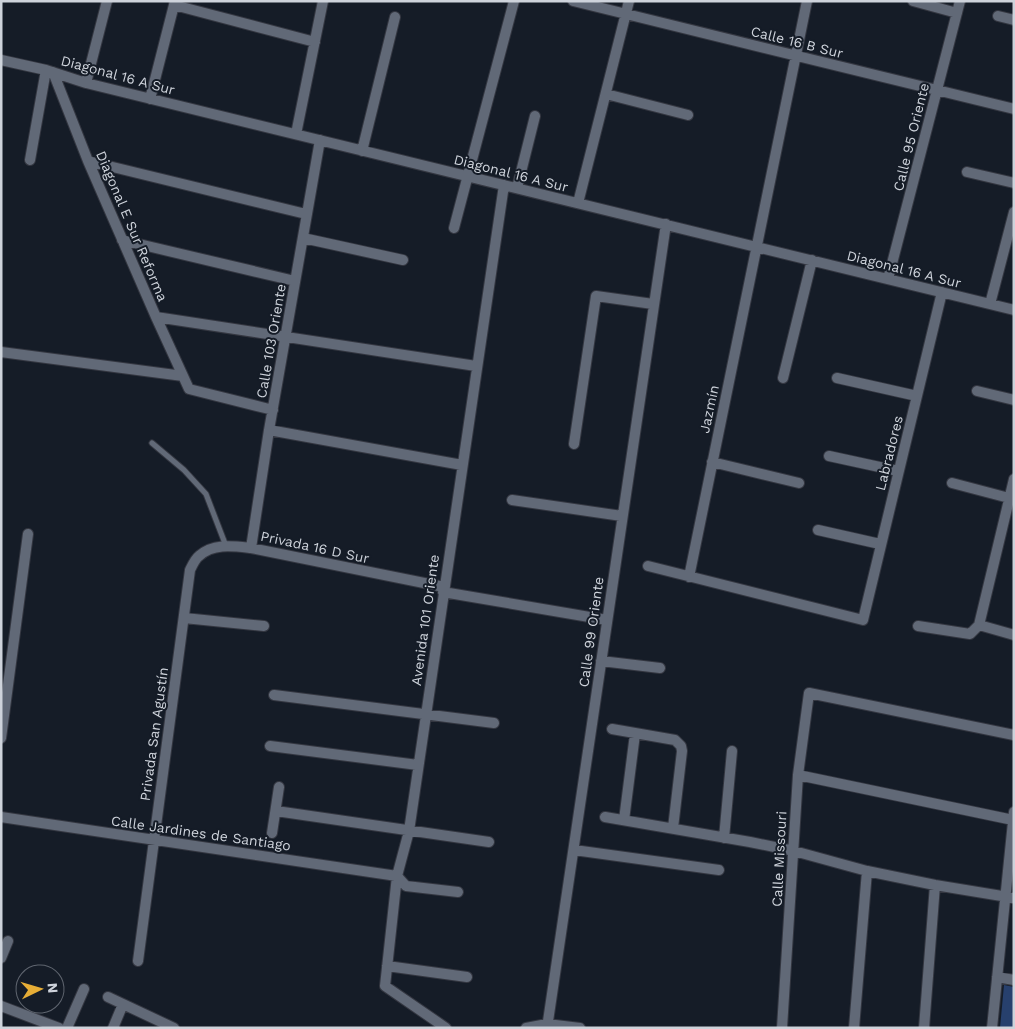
<svg xmlns="http://www.w3.org/2000/svg" width="1015" height="1029" font-family="'Work Sans',sans-serif">
	<style>
		.green { fill: #27406d }
		.lines { fill: none; stroke-linecap: round; stroke-linejoin: round }
		.service-casing { stroke: #343741; stroke-width: 7 }
		.minor-casing { stroke: #343741; stroke-width: 12 }
		.service { stroke: #616977; stroke-width: 5 }
		.minor { stroke: #616977; stroke-width: 10 }
		.labels { text-anchor: middle; stroke-width: 4; stroke-linejoin: round; paint-order: stroke }
		.street-label { font-size: 14px; fill: #ced3db; stroke: #151c27 }
	</style>
	<rect width="100%" height="100%" fill="#151c27"/>
	<path class="green" d="M1004 985 1014 987V1028H1000Z"/>
	<g class="lines">
		<defs>
			<path id="service" d="M152 443 184 470 206 494 226 546"/>
			<path id="minor" d="M573 1 1014 109
				M913 1 957 13
				M174 5 315 42
				M998 16 1014 20
				M1 60 46 70 86 83 1014 310
				M53 72 88 161 156 317 189 389 273 410
				M86 83 107 1
				M606 94 688 115
				M150 99 175 1
				M296 134 323 1
				M362 151 395 17
				M30 160 46 70
				M88 161 306 214
				M967 172 1014 183
				M517 188 535 116
				M578 203 629 1
				M454 228 514 1
				M303 238 403 260
				M122 240 295 281
				M888 279 960 1
				M990 304 1014 212
				M156 317 476 366
				M1 352 183 376
				M783 378 812 260
				M837 378 917 396
				M977 391 1014 400
				M269 430 462 465
				M574 444 596 296 653 304
				M829 456 898 471
				M712 462 799 483
				M952 483 1009 498
				M512 500 622 516
				M818 530 880 544
				M251 548 269 430 320 140
				M648 566 863 620 942 292
				M689 577 807 1
				M443 592 607 620
				M184 618 264 626
				M979 625 1014 479
				M979 625 1014 635
				M918 626 970 634 979 625
				M601 661 660 668
				M274 695 494 723
				M612 729 675 740 681 746 682 751 673 828
				M1 738 28 534
				M270 746 418 765
				M798 775 1013 820
				M276 811 489 842
				M1 817 397 876
				M605 817 750 842 794 851 867 871 935 885 1014 898
				M624 820 635 734
				M272 833 279 787
				M724 838 732 751
				M574 850 719 870
				M397 876 406 886 458 892
				M1 958 8 941
				M138 961 190 570C192 566 195 559 199 556 213 543 233 546 251 548L444 587
				M387 966 467 977
				M997 977 1014 980
				M108 997 174 1028
				M1 1006 59 1028
				M67 1028 84 989
				M113 1028 123 1004
				M446 1028 385 986 397 876 409 831 504 185
				M526 1028 547 1024 580 1028
				M547 1028 666 224
				M782 1028 798 775 809 693 1014 735
				M854 1028 867 871
				M924 1028 935 885
				M992 1028 1014 812"/>
		</defs>
		<use href="#service" class="service-casing"/>
		<use href="#minor" class="minor-casing"/>
		<use href="#service" class="service"/>
		<use href="#minor" class="minor"/>
	</g>
	<g class="labels">
		<g class="street-label">
			<text transform="translate(797 42) rotate(14)" y="5">Calle 16 B Sur</text>
			<text transform="translate(118 75) rotate(15)" y="5">Diagonal 16 A Sur</text>
			<text transform="translate(911 137) rotate(-76)" y="5">Calle 95 Oriente</text>
			<text transform="translate(511 173) rotate(14)" y="5">Diagonal 16 A Sur</text>
			<text transform="translate(132 226) rotate(67)" y="5">Diagonal E Sur Reforma</text>
			<text transform="translate(904 269) rotate(14)" y="5">Diagonal 16 A Sur</text>
			<text transform="translate(271 341) rotate(-80)" y="5">Calle 103 Oriente</text>
			<text transform="translate(709 409) rotate(-78)" y="5">Jazmín</text>
			<text transform="translate(889 453) rotate(-76)" y="5">Labradores</text>
			<text transform="translate(315 547) rotate(12)" y="5">Privada 16 D Sur</text>
			<text transform="translate(425 620) rotate(-82)" y="5">Avenida 101 Oriente</text>
			<text transform="translate(591 632) rotate(-82)" y="5">Calle 99 Oriente</text>
			<text transform="translate(154 734) rotate(-82)" y="5">Privada San Agustín</text>
			<text transform="translate(201 833) rotate(8)" y="5">Calle Jardines de Santiago</text>
			<text transform="translate(779 859) rotate(-87)" y="5">Calle Missouri</text>
		</g>
	</g>
	<rect width="1015" height="1029" fill="none" stroke="#ced3db" stroke-width="5"/>
	<g transform="translate(40 989) rotate(85)"><circle r="24" fill="#151c27" stroke="#5f656f"/>
	<path d="M0-4L9 19L0 12L-9 19Z" fill="#e6ad36"/>
	<text y="-8" font-size="14" font-weight="bold" text-anchor="middle" fill="#ced3db">N</text>
	</g>
</svg>
